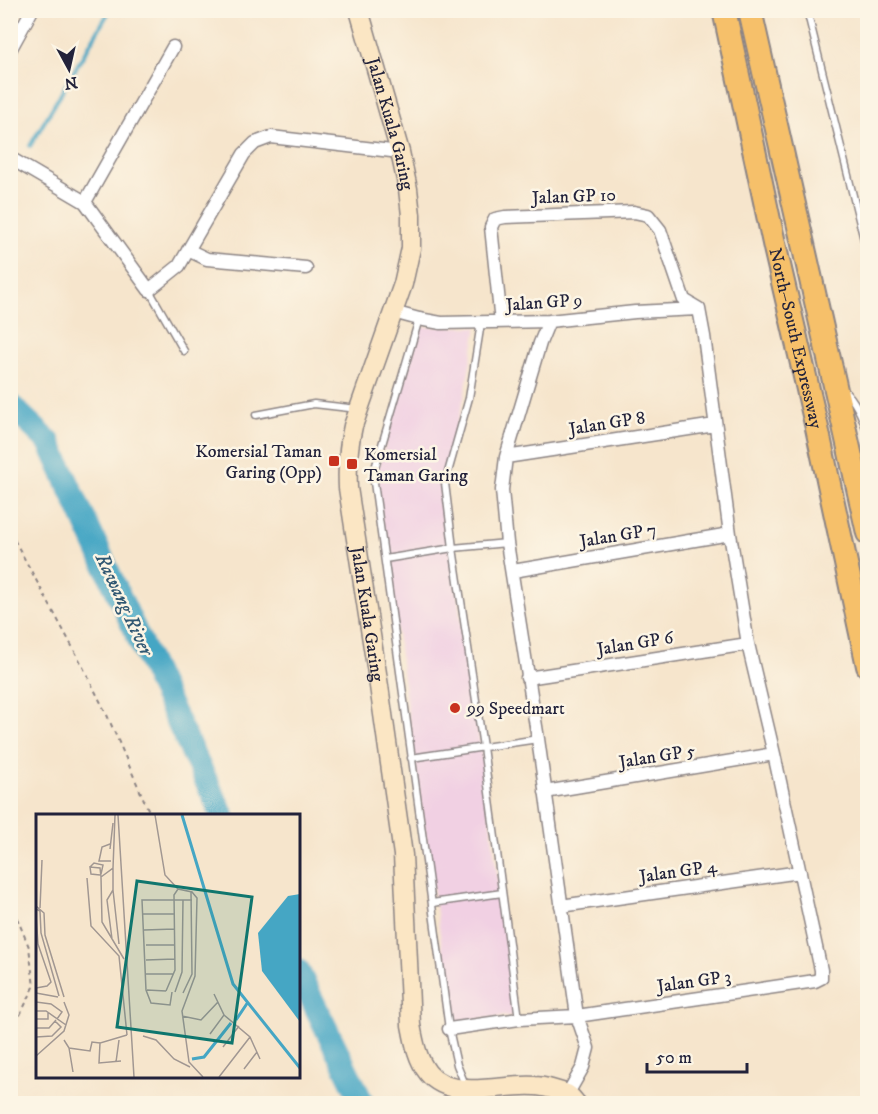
<svg xmlns="http://www.w3.org/2000/svg" width="878" height="1114" font-family="'IM FELL DW Pica',serif">
	<style>
		.built { fill: #f1d0e3 }
		.lines { fill: none; stroke-linecap: round; stroke-linejoin: round }
		.stream { stroke: #45a6c4; stroke-width: 4 }
		.river { stroke: #45a6c4; stroke-width: 24 }
		.lane-casing { stroke: #8c8484; stroke-width: 9 }
		.street-casing { stroke: #8c8484; stroke-width: 15 }
		.secondary-casing { stroke: #8c8484; stroke-width: 21 }
		.highway-casing { stroke: #8c8484; stroke-width: 26 }
		.path { stroke: #8c8484; stroke-width: 2; stroke-dasharray: 4.5 4.5; stroke-linecap: butt }
		.lane { stroke: #fff; stroke-width: 6 }
		.street { stroke: #fff; stroke-width: 12 }
		.secondary { stroke: #fbe6c4; stroke-width: 18 }
		.highway { stroke: #f6c06b; stroke-width: 22 }
		.poi-dot { fill: #c8321e; stroke: #fcf5e5; stroke-width: 2 }
		.labels { text-anchor: middle; stroke-width: 5; stroke-linejoin: round; paint-order: stroke }
		.street-label { font-size: 18px; fill: #22223b; stroke: #fcf5e5 }
		.poi-label { font-size: 18px; fill: #22223b; stroke: #fcf5e5; text-anchor: start }
		.water-label { font-size: 20px; font-style: italic; fill: #305772; stroke: #fcf5e5 }
		.inset-river { fill: none; stroke: #45a6c4; stroke-width: 3 }
		.inset-road { fill: none; stroke: #a19792; stroke-width: 1.5 }
		.view { fill: #0f766e; fill-opacity: 0.15; stroke: #0f766e; stroke-width: 3 }
		.inset-edge { fill: none; stroke: #22223b; stroke-width: 3 }
	</style>
	<rect width="100%" height="100%" fill="#fcf5e5"/>
	<filter id="ink" filterUnits="userSpaceOnUse"><feTurbulence type="fractalNoise" baseFrequency=".0167" numOctaves="2"/><feDisplacementMap in="SourceGraphic" scale="12" xChannelSelector="R" yChannelSelector="G"/><feConvolveMatrix kernelMatrix="1 2 1 2 8 2 1 2 1" color-interpolation-filters="sRGB"/></filter>
	<filter id="wash" filterUnits="userSpaceOnUse"><feTurbulence type="fractalNoise" baseFrequency=".008" numOctaves="4" result="noise"/><feDisplacementMap in="SourceGraphic" scale="24" xChannelSelector="R" yChannelSelector="G"/><feGaussianBlur stdDeviation="1.35" result="paint"/><feColorMatrix in="noise" values="0 0 0 0 0 0 0 0 0 0 0 0 0 0 0 0 0 1.4 0 .05"/><feComposite in="paint" operator="in"/></filter>
	<g filter="url(#wash)">
		<rect width="100%" height="100%" fill="#f6e5cc"/>
		<path class="built" d="M420 327H477L464 398 442 483 463 634 482 756 515 1015 453 1023 408 715 376 476Z"/>
		<g class="lines">
			<path class="stream" d="M30 146 110 10"/>
			<path class="river" d="M10 405 49 442 159 683 223 816
				M298 971 363 1104"/>
		</g>
	</g>
	<g filter="url(#ink)">
		<g class="lines">
			<defs>
				<path id="lane" d="M807 10 868 256
					M149 290 184 351
					M419 319 373 475 449 1029 457 1065 466 1087
					M481 323 469 398 445 483 453 548 483 747 519 1019
					M844 390C856 401 863 418 868 434
					M256 415 314 404 358 409
					M385 559 453 548 507 543
					M411 758 538 739
					M432 903 502 893"/>
				<path id="street" d="M173 47 85 202 149 290 179 266 244 154 255 143 271 137 400 152
					M10 50 32 10
					M10 158 85 202
					M188 250 207 259 306 268
					M393 312 419 319 441 323 549 321 635 312 698 309
					M549 321 540 343 506 457 502 490 507 543 538 739 577 1016 588 1048 583 1067 567 1095
					M501 322 491 227 495 219 505 217 634 212 648 215 660 230 684 300 699 309
					M506 457 715 425
					M513 571 730 534
					M527 678 748 644
					M545 792 774 754
					M561 906 800 872
					M449 1029 519 1019 577 1016 815 981 821 978V970L774 754 748 644 730 534 704 336 699 309"/>
				<g id="secondary">
					<path id="s1" d="M359 10 400 152 408 189 411 215V248L403 284 353 426C348 447 347 467 348 488L379 686 403 855 411 1025C414 1041 417 1059 428 1073 452 1102 503 1083 535 1086 543 1086 560 1091 567 1094 571 1096 574 1101 577 1104"/>
				</g>
				<g id="highway">
					<path id="s2" d="M724 10 775 248 817 428 868 666"/>
					<path d="M750 10 834 381 868 533"/>
				</g>
			</defs>
			<use href="#lane" class="lane-casing"/>
			<use href="#street" class="street-casing"/>
			<use href="#secondary" class="secondary-casing"/>
			<use href="#highway" class="highway-casing"/>
			<path class="path" d="M10 532 79 659 107 715 151 816
				M10 901 29 947 34 987 20 1015 10 1022"/>
			<use href="#lane" class="lane"/>
			<use href="#street" class="street"/>
			<use href="#secondary" class="secondary"/>
			<use href="#highway" class="highway"/>
		</g>
	</g>
	<g class="poi-dot">
		<rect x="328" y="455" width="12" height="12" rx="3"/>
		<rect x="346" y="458" width="12" height="12" rx="3"/>
		<circle cx="455" cy="708" r="6"/>
	</g>
	<g class="labels">
		<g class="street-label">
			<text dy="6" stroke="none"><textPath href="#s1" startOffset="118">Jalan Kuala Garing</textPath></text>
			<text transform="translate(574 196) rotate(-2)" y="6">Jalan GP 10</text>
			<text transform="translate(544 302) rotate(-4)" y="6">Jalan GP 9</text>
			<text dy="6" stroke="none"><textPath href="#s2" startOffset="336">North–South Expressway</textPath></text>
			<text transform="translate(607 423) rotate(-9)" y="6">Jalan GP 8</text>
			<text transform="translate(618 535) rotate(-9)" y="6">Jalan GP 7</text>
			<text dy="6" stroke="none"><textPath href="#s1" startOffset="622">Jalan Kuala Garing</textPath></text>
			<text transform="translate(635 643) rotate(-9)" y="6">Jalan GP 6</text>
			<text transform="translate(657 756) rotate(-9)" y="6">Jalan GP 5</text>
			<text transform="translate(678 871) rotate(-8)" y="6">Jalan GP 4</text>
			<text transform="translate(694 981) rotate(-8)" y="6">Jalan GP 3</text>
		</g>
		<g class="poi-label">
			<text x="322" y="457" text-anchor="end">Komersial Taman<tspan x="322" dy="21">Garing (Opp)</tspan></text>
			<text x="364" y="460">Komersial<tspan x="364" dy="21">Taman Garing</tspan></text>
			<text x="467" y="714">99 Speedmart</text>
		</g>
		<g class="water-label">
			<text transform="translate(125 604) rotate(65)" y="7">Rawang River</text>
		</g>
	</g>
	<g transform="translate(36 814)">
		<rect width="264" height="264" fill="#f6e5cc"/>
		<path d="M264 80V208L226 157 222 119 252 82Z" fill="#45a6c4"/>
		<path class="inset-river" d="M146 1 197 170 264 254M200 206 212 188M156 245 168 243 195 209"/>
		<path class="inset-road" d="M79 1 77 54 65 63 66 108 88 145M82 1 98 263M119 1 129 61 142 75 156 78 161 84 159 162 146 197 153 248 167 263M74 30 66 33 63 47H75M74 35 77 9M54 53 58 49 67 51 65 60M64 61 55 60 54 53 64 54 65 63M51 64 55 112 83 142 91 221M77 76 83 130M0 92 8 99 9 121 28 183M4 94 6 46M0 95 4 97 5 119 23 182M107 100H139M0 101 2 130 15 168 11 172 0 174M108 116 139 115M76 125 71 86 77 76V54M110 131H139M110 146 139 145M110 160H138M111 176 130 177M130 177 139 156 138 81 142 75M136 178 134 191 115 189 110 176 106 86H156M139 178 146 158 147 86M0 179 22 183M147 179 156 160 155 78M0 188 15 190 26 198 21 205M0 197H10L30 211M188 201 214 223 224 245M146 202 165 206 182 188M0 205H12V198M0 214H13L20 206M174 220 188 201 178 180M107 222 120 226 138 245 154 253M0 223 16 222 25 213 19 207M28 226 33 234 54 237 56 228 64 229M187 233 203 212M33 234 37 258M0 242 28 217 33 201 28 188M85 247 63 249 64 229 91 221M80 248 83 226M208 255 221 238M183 263 214 223"/>
		<path class="view" d="M101 67 216 83 196 229 81 213Z"/>
		<rect width="264" height="264" class="inset-edge"/>
	</g>
	<rect width="878" height="1114" fill="none" stroke="#fcf5e5" stroke-width="36"/>
	<g transform="translate(69 69) rotate(172)" stroke="#fcf5e5" stroke-width="4.5" paint-order="stroke">
	<path d="M0-4.5L10 22L0 15L-10 22Z" fill="#22223b"/>
	<text y="-9" font-size="16" font-weight="bold" text-anchor="middle" fill="#22223b">N</text>
	</g>
	<path d="M647 1063v9h100v-9" fill="none" stroke="#22223b" stroke-width="3"/>
	<text x="656" y="1063" font-size="18" fill="#22223b" stroke="#fcf5e5" stroke-width="4.5" paint-order="stroke">50 m</text>
</svg>
